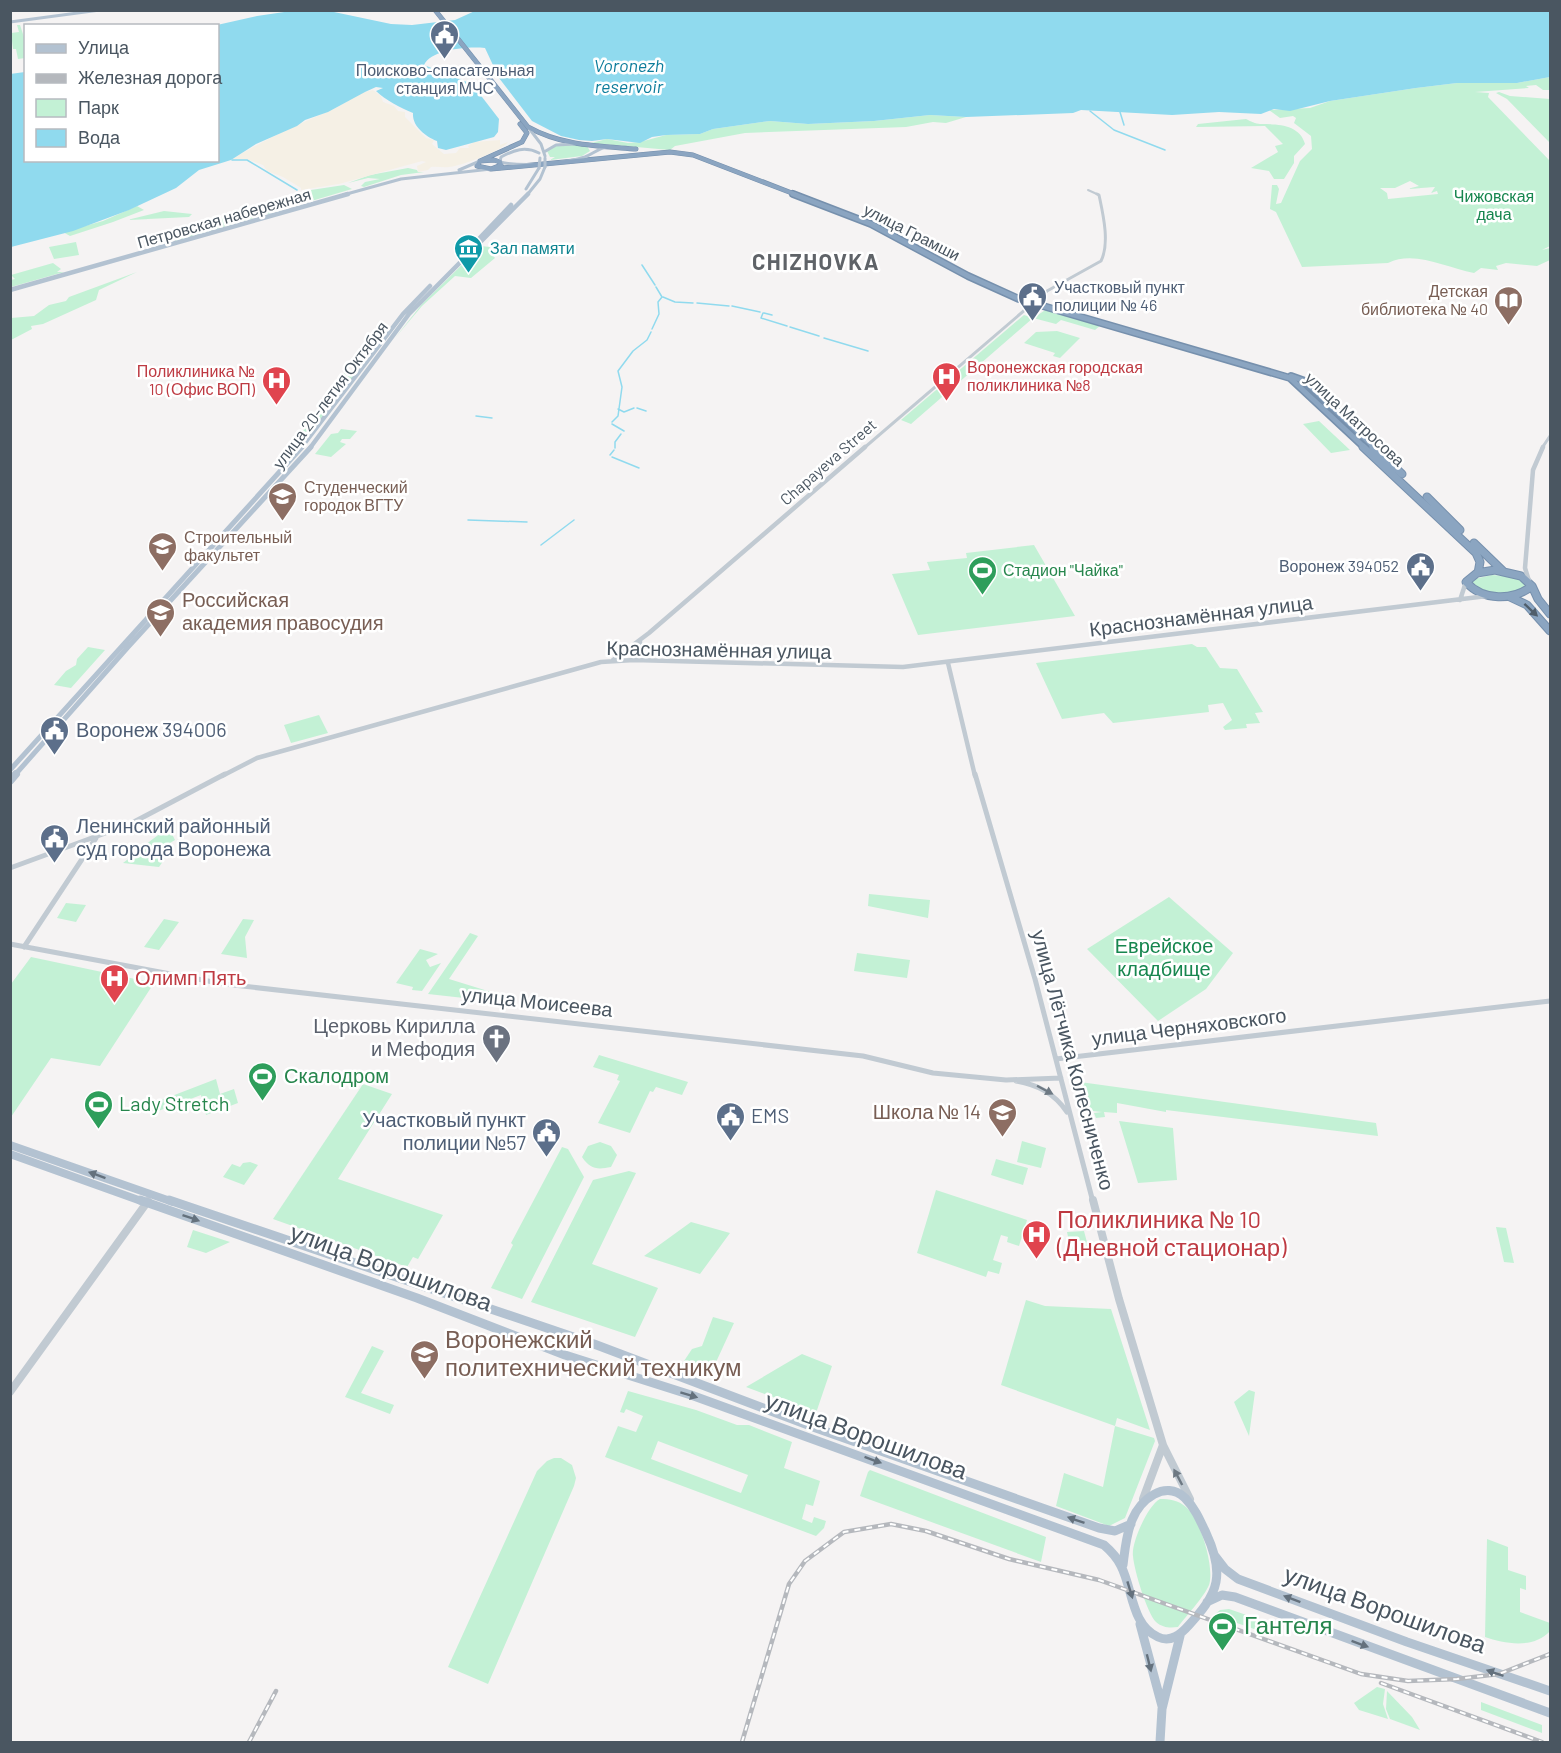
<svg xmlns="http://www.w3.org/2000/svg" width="1561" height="1753" font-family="Barlow,sans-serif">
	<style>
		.green { fill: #c3f1d5; fill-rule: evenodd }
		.sand { fill: #f5f0e5 }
		.water { fill: #90daee }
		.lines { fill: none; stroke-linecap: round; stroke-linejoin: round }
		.stream { stroke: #90daee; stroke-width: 1.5 }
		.highway-far2-casing { stroke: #7690ad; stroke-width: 5 }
		.highway-far1-casing { stroke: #7690ad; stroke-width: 8 }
		.highway-casing { stroke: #7690ad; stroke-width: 9 }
		.minor-far4 { stroke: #c1cad2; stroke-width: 2 }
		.minor-far3 { stroke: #c1cad2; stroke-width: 3 }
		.minor-far2 { stroke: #c1cad2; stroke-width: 4.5 }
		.minor-far1 { stroke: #c1cad2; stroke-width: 5 }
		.minor { stroke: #c1cad2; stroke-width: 8 }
		.major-far4 { stroke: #b3c2d1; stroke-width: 3 }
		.major-far3 { stroke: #b3c2d1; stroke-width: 4.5 }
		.major-far2 { stroke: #b3c2d1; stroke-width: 5 }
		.major-far1 { stroke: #b3c2d1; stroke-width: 8 }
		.major { stroke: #b3c2d1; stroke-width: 9 }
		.highway-far2 { stroke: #8ba5c1; stroke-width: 4 }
		.highway-far1 { stroke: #8ba5c1; stroke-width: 5 }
		.highway { stroke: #8ba5c1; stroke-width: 7 }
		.rail-casing { stroke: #b5b8bd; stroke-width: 4.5 }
		.rail { stroke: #fff; stroke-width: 2; stroke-dasharray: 6; stroke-linecap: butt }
		.major-bridge { stroke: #b3c2d1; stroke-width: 3 }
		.oneway { fill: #505e6b }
		.oneway2 { fill: #6e7983 }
		.oneway3 { fill: #64717d }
		.labels { text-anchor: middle; stroke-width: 5; stroke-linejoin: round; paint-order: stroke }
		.far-service-label { font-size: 16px; fill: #4e5e75; stroke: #fff }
		.far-park-label { font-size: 16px; fill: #17864f; stroke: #fff }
		.far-street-label { font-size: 16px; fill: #4a5661; stroke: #fff }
		.far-culture-label { font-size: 16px; fill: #0d838f; stroke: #fff; text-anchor: start }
		.far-education-label { font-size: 16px; fill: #785e54; stroke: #fff; text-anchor: start }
		.far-health-label { font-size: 16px; fill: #be3a42; stroke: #fff; text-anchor: start }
		.far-leisure-label { font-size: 16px; fill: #27864d; stroke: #fff; text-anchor: start }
		.far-water-label { font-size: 18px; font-style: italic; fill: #0c7c9b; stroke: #fff }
		.education-label { font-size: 20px; fill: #785e54; stroke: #fff; text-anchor: start }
		.street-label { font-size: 20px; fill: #4a5661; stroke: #fff }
		.service-label { font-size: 20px; fill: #4e5e75; stroke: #fff; text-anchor: start }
		.park-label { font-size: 20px; fill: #17864f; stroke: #fff }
		.health-label { font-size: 20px; fill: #be3a42; stroke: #fff; text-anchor: start }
		.worship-label { font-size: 20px; fill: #5b616d; stroke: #fff; text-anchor: end }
		.leisure-label { font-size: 20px; fill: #27864d; stroke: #fff; text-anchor: start }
		.far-district-label { font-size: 22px; font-weight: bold; letter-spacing: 1.5px; fill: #5f6368; stroke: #fff }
		.near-health-label { font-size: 24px; fill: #be3a42; stroke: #fff; text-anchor: start }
		.near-street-label { font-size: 24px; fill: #4a5661; stroke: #fff }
		.near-education-label { font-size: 24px; fill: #785e54; stroke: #fff; text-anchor: start }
		.near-leisure-label { font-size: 24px; fill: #27864d; stroke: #fff; text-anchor: start }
	</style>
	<rect width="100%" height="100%" fill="#f5f3f3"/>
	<path class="green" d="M17 25H20L25 40V58L18 59 16 49H13L11 33 19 32Z
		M1550 77V90H1543L1536 85 1526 86 1529 88 1475 92 1489 93 1488 97 1550 161V246L1542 250 1550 248V260L1537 266 1506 263 1496 266 1498 270 1481 268 1474 273C1446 268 1415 250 1388 263L1302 267 1276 212 1270 209 1272 185H1277L1279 189 1276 204 1281 203 1300 161 1312 149 1311 136 1294 123 1296 118 1293 116 1280 118 1269 110 1310 108 1330 101 1416 88 1457 83H1517ZM1410 181 1419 186 1407 189 1435 187 1431 193 1437 191 1438 194 1388 199 1387 193 1380 188H1395Z
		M1499 92 1510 96 1550 99V143L1507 99 1496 93Z
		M930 115 966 117 946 123 933 122 906 127 745 133 675 146 670 150 591 143 607 139 628 143 640 142 666 135 700 134 713 129 770 121 808 124 874 121Z
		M1246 119C1250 121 1256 124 1260 124 1276 124 1300 124 1305 144L1294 156V163L1284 179H1274L1269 171 1251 168 1278 152 1275 146 1283 144 1265 126 1196 127 1198 124Z
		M569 144 587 146 590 151 582 156 550 160 555 157H550L547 151 556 146Z
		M408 168 417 170 418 172H424L401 175 364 187 361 186 365 182 380 179 368 178 348 183 370 175Z
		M344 185 352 189 176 241 170 234 269 204 273 200 311 190Z
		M137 206 144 210 113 222 70 236 63 232 103 221Z
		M164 211 192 214 189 217 127 220Z
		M76 242 79 255 54 259 49 247Z
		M481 246 490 247 489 250 495 258 471 278 455 276 422 306 395 338 422 304Z
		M53 263 61 269 57 272H64L11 287V280L15 279 11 275Z
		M137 272 99 290 96 300 43 324 31 326 32 329 11 340V318L34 316 49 305 66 301 69 297Z
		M1047 309 1101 325 1095 330 1061 320 1056 324 1033 318 911 424 901 420 1024 315 1033 318Z
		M1057 331 1080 338 1060 358 1053 356 1055 353 1024 343 1036 332Z
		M346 371 357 372 288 462 279 461 333 392 330 391Z
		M1319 421 1350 450 1331 453 1303 424Z
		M341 429 357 431 350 439H342L340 442 346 444 331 457 315 454 331 434 338 433Z
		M1034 545 1075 616 918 635 892 574 930 570 927 562 967 558 966 553Z
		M1492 575 1516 577 1525 583 1524 588C1503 596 1489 596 1471 583L1474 579Z
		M1192 644 1197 647H1206L1220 668 1237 669 1263 712 1255 713 1260 723 1246 724 1247 728 1225 730 1223 727 1232 720 1223 703 1208 705 1209 712 1113 723 1104 713 1062 719 1036 663Z
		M88 647 105 650 71 688 54 685 66 671 76 665 77 659Z
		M319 715 328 733 291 743 284 725Z
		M169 828 175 840 153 853 154 859 168 854 159 867 123 863C139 851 152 838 169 828Z
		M869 894 930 900 928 918 868 906Z
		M1169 897 1233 953 1206 989 1158 1021 1087 949Z
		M66 903 86 905 76 922 57 918Z
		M164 919 179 922 159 950 144 947Z
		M243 919 254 920 245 937 247 958 221 954Z
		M470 933 478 936 449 979 504 996 500 1002 428 994Z
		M420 949 438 954 426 960 430 967 441 963 422 991 412 990 413 987 396 983Z
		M857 953 910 960 907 978 854 971Z
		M31 957 154 983 100 1066 51 1058 11 1117V984Z
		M599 1055 688 1082 682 1095 656 1087 653 1092 650 1091 630 1133 598 1123 620 1081 617 1080 619 1075 593 1067Z
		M216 1079 220 1094 234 1089 238 1103 206 1115 201 1095 153 1113 151 1104Z
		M1080 1082 1376 1123 1378 1136 1166 1110V1112L1117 1103V1113L1104 1112 1105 1117 1096 1118 1094 1113 1102 1112 1083 1110 1075 1086Z
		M363 1084 392 1094 338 1179 443 1215 418 1259 413 1257 407 1267 273 1219Z
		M1119 1121 1173 1128 1177 1180 1138 1183Z
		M1022 1141 1046 1148 1041 1168 1017 1162Z
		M600 1142 611 1146 617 1155 611 1167C597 1170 590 1169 582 1157L588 1146Z
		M562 1147 568 1149 584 1177 522 1299 491 1288 513 1245 511 1243Z
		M996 1159 1028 1168 1023 1185 991 1175Z
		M250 1162 258 1165 244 1185 223 1177 232 1164 240 1167 243 1163Z
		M629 1171 636 1173 592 1264 658 1288 635 1337 531 1302 593 1180Z
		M936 1190 1027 1220 1019 1246 1007 1242 1008 1237 1001 1235 993 1260 1002 1263 999 1274 988 1271 986 1277 917 1253Z
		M691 1222 730 1233 700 1274 644 1256Z
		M1496 1227 1506 1228 1514 1263 1504 1262Z
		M193 1230 230 1242 206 1253 187 1247Z
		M1084 1231 1089 1250 1071 1251 1067 1232Z
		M1026 1300 1045 1306 1111 1309 1150 1430 1117 1418 1115 1426 1154 1438 1155 1441 1125 1518 1109 1526 1056 1506 1064 1473 1103 1487 1115 1426 1001 1385Z
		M713 1317 734 1323 711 1373 682 1364 692 1349 702 1346Z
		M372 1346 384 1351 361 1393 394 1405 390 1414 345 1397Z
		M802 1354 832 1366 816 1413 746 1387Z
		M1249 1390 1255 1392 1249 1436 1234 1402Z
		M628 1391 696 1410 737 1425H749L792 1442 784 1468 820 1481 813 1506 806 1504 802 1519 812 1523 814 1517 826 1521 824 1528 816 1536 605 1457 618 1426 636 1432 643 1416 626 1409 624 1413 620 1412ZM658 1441 748 1475 741 1493 651 1459Z
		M554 1458H561L572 1465 576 1478 574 1486 488 1684 448 1667 537 1471 547 1461Z
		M870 1470 1046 1537 1041 1562 860 1496 868 1472Z
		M1160 1499C1170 1499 1178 1500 1186 1507 1200 1518 1215 1568 1209 1585 1204 1597 1186 1616 1178 1627 1170 1628 1163 1628 1156 1622 1147 1613 1134 1570 1133 1556 1131 1543 1148 1505 1160 1499Z
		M1487 1539 1508 1547V1570L1526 1576V1590L1520 1588V1612L1550 1623V1631C1534 1649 1505 1644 1485 1637Z
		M1229 1609 1258 1619 1257 1630 1214 1615 1220 1610Z
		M1377 1687 1385 1689 1383 1704 1388 1719 1359 1710 1354 1703Z
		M1387 1691 1412 1717 1420 1730 1390 1719 1386 1709Z
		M1481 1702 1542 1725V1733L1481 1710Z"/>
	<path class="sand" d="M373 90 381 96 383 102 394 106 398 111 405 112V117L426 138 434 140 432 144 444 154 456 153 460 148H469L468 146 474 142 500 140V145L508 142C502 151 461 166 449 167 443 168 437 166 431 167L428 170 418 172 417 166 426 162 422 161 339 184 301 190V188L283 177 267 171 263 165 246 159 231 160C262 141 294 126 327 112 343 106 355 93 373 90Z"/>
	<path class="water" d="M477 10 1550 11V77L1517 83H1457L1416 88 1330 101 1290 111 1274 109 1261 114 1219 112 1172 115 1081 110 1073 113 966 117 930 115 874 121 808 124 770 121 713 129 700 134 666 135 652 137 640 143 607 139 592 141 579 140 561 136 532 121 499 78 485 48C469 46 431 49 424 65L472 84 499 119 498 132 494 137 446 150 438 148 437 141C425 136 412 126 413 113 401 108 385 100 376 91L383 88 376 87 365 92 328 112 305 120 297 126 256 144 231 160 199 170 176 188 129 210 73 231 11 247 10 74 25 72 26 160H218L217 25 257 16 291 11 334 12 391 24 412 25 455 20Z"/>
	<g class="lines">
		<path class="stream" d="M1090 111 1114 130 1165 150
			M1120 112 1124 125
			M232 160H247L297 190
			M642 265 655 285
			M663 297 675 302 693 303
			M697 303 729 306
			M732 306 760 312
			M763 313 761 318 787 326
			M764 313 772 315
			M790 327 819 336
			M652 329 659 314 658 302 662 297 656 287
			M824 338 868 351
			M637 408 646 411
			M618 409 624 412 634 408
			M476 416 492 418
			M612 422 618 416 622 387 618 371 633 351 647 340 651 332
			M612 424 624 431
			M615 448V442L621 434
			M610 455 614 450
			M612 457 639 468
			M468 520 527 522
			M541 545 574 520"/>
		<defs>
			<path id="highway-far2" d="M435 10 528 127C562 146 599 146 636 149
				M494 160 500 162 501 165 491 169 477 166 480 161Z
				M480 161 522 142 527 133 520 124
				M491 169 670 152 693 155 797 195"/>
			<path id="highway-far1" d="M793 194 871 224 968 276 1019 299 1290 378 1365 448
				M1291 376 1305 381 1375 448"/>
			<path id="highway" d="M1363 447 1476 553 1480 562 1478 573
				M1373 447 1402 474
				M1427 497 1460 530
				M1474 543 1504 572
				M1495 570 1521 576 1532 586C1513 601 1483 601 1466 582L1477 573Z
				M1532 586 1538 599 1550 614
				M1510 597 1527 605 1550 631"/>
		</defs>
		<use href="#highway-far2" class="highway-far2-casing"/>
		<use href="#highway-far1" class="highway-far1-casing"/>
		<use href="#highway" class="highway-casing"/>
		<path class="minor-far4" d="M1088 190 1099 195"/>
		<path class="minor-far3" d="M864 448 1047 291 1101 261C1110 243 1103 214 1099 195L1097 194
			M1542 448 1550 436"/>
		<path class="minor-far2" d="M1529 581 1525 568 1533 470 1543 447
			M1460 600 1466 582
			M613 660 649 633 865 447
			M634 660 640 642
			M948 663 975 776
			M222 776 257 758 601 662 634 660 903 667 1487 596"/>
		<path class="minor-far1" d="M975 774 1035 979 1093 1202
			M10 868 130 824 225 774
			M10 944 224 984 863 1056 933 1073 1006 1080 1061 1078
			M24 947 96 838
			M1056 1059 1550 1001
			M1016 1081C1038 1085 1054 1093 1067 1112"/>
		<path class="minor" d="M1093 1200 1119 1299 1163 1445 1190 1499
			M10 1392 148 1201
			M1143 1499 1163 1445"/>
		<path class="major-far4" d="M10 22 100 10
			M528 127 541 144 545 156
			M544 152 556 145 575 144
			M539 153C525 146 514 150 501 157L500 162C522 167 563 164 585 157 592 154 598 149 606 147
			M459 170 480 161
			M526 189 539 168
			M343 195 401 179 491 169
			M527 195 540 179 545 167"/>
		<path class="major-far3" d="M473 245 511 205
			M10 290 348 194
			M301 448 403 314 430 286
			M310 448 409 314 528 194"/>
		<path class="major-far2" d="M10 770 302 447
			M14 776 128 647 311 447"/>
		<path class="major-far1" d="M10 781 16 774
			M10 1145 173 1202
			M10 1154 144 1202"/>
		<path class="major" d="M140 1200 417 1298 565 1355 691 1395 1104 1545C1111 1551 1117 1557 1121 1566 1133 1589 1131 1625 1158 1637 1171 1643 1181 1634 1189 1625 1200 1613 1213 1598 1216 1582 1219 1566 1213 1548 1206 1533 1200 1520 1195 1508 1185 1498 1165 1479 1140 1500 1132 1520 1126 1535 1125 1549 1123 1565
			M169 1200 594 1344 816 1428 1099 1528 1115 1531 1131 1524
			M558 1352 566 1335
			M1215 1556 1225 1569 1238 1579 1407 1642 1550 1691
			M1207 1602 1222 1595 1235 1597 1550 1713
			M1140 1624 1162 1706
			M1160 1742 1162 1709 1180 1636"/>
		<use href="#highway-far2" class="highway-far2"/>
		<use href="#highway-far1" class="highway-far1"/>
		<use href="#highway" class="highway"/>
		<defs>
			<path id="rail" d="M1381 1683 1542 1742
				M249 1742 276 1691
				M742 1742 789 1584 805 1561 844 1532 891 1524 926 1531 1009 1559 1099 1580 1361 1674 1408 1681 1457 1679 1499 1674 1550 1654"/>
		</defs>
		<use href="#rail" class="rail-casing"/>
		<use href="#rail" class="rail"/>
		<path class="major-bridge" d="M545 158V167
			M539 168 540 158"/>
	</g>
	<defs><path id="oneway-solid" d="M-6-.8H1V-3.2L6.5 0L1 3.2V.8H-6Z" transform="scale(1.5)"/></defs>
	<use class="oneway" href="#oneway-solid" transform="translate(1531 610) rotate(43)"/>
	<g class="oneway2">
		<use href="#oneway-solid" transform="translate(1045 1090) rotate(28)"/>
		<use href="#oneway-solid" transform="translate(1178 1477) rotate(-118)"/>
	</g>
	<g class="oneway3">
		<use href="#oneway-solid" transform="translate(97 1175) rotate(-160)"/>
		<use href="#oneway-solid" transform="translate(191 1218) rotate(19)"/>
		<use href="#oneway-solid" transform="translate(689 1395) rotate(17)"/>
		<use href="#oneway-solid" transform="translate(873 1460) rotate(20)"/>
		<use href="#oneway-solid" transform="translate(1076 1520) rotate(-161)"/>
		<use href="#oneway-solid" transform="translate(1130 1590) rotate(73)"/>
		<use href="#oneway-solid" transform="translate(1292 1599) rotate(-159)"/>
		<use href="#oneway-solid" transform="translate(1360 1644) rotate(20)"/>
		<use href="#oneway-solid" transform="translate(1149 1663) rotate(76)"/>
		<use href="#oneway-solid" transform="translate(1495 1673) rotate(-161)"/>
	</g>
	<defs>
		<symbol id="civic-pin" viewBox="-11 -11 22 30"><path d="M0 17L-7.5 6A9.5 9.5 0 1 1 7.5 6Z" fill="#5c6f8a" stroke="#fff"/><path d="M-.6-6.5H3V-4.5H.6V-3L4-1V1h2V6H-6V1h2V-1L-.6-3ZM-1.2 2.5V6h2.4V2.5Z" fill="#fff"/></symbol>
		<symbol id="museum-pin" viewBox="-11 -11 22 30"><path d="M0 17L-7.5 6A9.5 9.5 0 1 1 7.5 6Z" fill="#0f9aa8" stroke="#fff"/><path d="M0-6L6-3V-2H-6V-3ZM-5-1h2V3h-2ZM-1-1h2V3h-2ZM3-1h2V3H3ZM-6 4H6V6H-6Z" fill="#fff"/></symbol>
		<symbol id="library-pin" viewBox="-11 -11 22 30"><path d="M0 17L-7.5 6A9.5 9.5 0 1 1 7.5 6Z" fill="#8d6e63" stroke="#fff"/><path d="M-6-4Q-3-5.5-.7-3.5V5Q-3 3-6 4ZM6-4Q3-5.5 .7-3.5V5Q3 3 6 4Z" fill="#fff"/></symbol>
		<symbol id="hospital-pin" viewBox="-11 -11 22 30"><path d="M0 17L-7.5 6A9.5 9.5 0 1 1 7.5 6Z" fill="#e0444e" stroke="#fff"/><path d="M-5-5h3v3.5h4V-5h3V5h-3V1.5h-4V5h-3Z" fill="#fff"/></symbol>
		<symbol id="university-pin" viewBox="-11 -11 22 30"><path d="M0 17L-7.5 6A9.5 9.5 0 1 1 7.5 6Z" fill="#8d6e63" stroke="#fff"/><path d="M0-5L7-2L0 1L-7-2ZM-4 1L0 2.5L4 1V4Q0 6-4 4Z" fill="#fff"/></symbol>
		<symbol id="stadium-pin" viewBox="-11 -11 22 30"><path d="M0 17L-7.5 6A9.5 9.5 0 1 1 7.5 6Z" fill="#2e9e5b" stroke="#fff"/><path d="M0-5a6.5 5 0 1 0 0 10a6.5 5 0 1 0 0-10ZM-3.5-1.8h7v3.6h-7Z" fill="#fff"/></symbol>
		<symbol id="church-pin" viewBox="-11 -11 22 30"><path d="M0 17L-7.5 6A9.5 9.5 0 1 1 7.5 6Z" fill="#6b7280" stroke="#fff"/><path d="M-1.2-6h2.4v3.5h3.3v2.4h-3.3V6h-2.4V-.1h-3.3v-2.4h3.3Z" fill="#fff"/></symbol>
		<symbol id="school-pin" viewBox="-11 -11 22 30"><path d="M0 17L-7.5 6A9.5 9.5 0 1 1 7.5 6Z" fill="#8d6e63" stroke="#fff"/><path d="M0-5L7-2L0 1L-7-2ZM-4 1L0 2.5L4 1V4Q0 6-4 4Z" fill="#fff"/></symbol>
	</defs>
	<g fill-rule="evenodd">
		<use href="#civic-pin" x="428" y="18" width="33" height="45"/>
		<use href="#museum-pin" x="452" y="232" width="33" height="45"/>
		<use href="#civic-pin" x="1016" y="280" width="33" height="45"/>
		<use href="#library-pin" x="1492" y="284" width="33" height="45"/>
		<use href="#hospital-pin" x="930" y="360" width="33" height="45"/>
		<use href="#hospital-pin" x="260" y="364" width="33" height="45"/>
		<use href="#university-pin" x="266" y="480" width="33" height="45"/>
		<use href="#university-pin" x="146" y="530" width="33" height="45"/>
		<use href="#civic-pin" x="1404" y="550" width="33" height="45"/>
		<use href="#stadium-pin" x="966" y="554" width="33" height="45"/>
		<use href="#university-pin" x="144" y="596" width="33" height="45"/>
		<use href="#civic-pin" x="38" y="714" width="33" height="45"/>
		<use href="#civic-pin" x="38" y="822" width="33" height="45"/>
		<use href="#hospital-pin" x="98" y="962" width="33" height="45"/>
		<use href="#church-pin" x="480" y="1022" width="33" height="45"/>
		<use href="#stadium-pin" x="246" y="1060" width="33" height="45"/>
		<use href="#stadium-pin" x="82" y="1088" width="33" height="45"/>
		<use href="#school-pin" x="986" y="1096" width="33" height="45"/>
		<use href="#civic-pin" x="714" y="1100" width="33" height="45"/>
		<use href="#civic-pin" x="530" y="1116" width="33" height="45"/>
		<use href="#hospital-pin" x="1020" y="1218" width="33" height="45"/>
		<use href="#university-pin" x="408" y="1338" width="33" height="45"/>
		<use href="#stadium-pin" x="1206" y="1610" width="33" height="45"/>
	</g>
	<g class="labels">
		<g class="far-service-label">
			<text x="445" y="76">Поисково-спасательная<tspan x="445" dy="18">станция МЧС</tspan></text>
			<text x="1054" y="293" text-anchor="start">Участковый пункт<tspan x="1054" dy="18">полиции № 46</tspan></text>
			<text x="1399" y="572" text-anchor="end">Воронеж 394052</text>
		</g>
		<g class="far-park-label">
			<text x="1494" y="202">Чижовская<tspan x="1494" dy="18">дача</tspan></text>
		</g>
		<g class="far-street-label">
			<text transform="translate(224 218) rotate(-16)" y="6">Петровская набережная</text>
			<text transform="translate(912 232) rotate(27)" y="6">улица Грамши</text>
			<text transform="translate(330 395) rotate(-53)" y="6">улица 20-летия Октября</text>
			<text transform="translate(1355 419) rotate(43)" y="6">улица Матросова</text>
			<text transform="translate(828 462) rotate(-41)" y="6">Chapayeva Street</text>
		</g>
		<g class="far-culture-label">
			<text x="490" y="254">Зал памяти</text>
		</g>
		<g class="far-education-label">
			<text x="1488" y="297" text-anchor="end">Детская<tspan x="1488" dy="18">библиотека № 40</tspan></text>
			<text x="304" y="493">Студенческий<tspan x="304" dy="18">городок ВГТУ</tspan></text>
			<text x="184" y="543">Строительный<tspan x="184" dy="18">факультет</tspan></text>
		</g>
		<g class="far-health-label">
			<text x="967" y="373">Воронежская городская<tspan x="967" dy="18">поликлиника №8</tspan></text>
			<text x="255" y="377" text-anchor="end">Поликлиника №<tspan x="255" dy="18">10 (Офис ВОП)</tspan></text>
		</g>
		<g class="far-leisure-label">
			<text x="1003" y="576">Стадион "Чайка"</text>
		</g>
		<g class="far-water-label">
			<text x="629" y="72">Voronezh<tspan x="629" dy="21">reservoir</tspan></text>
		</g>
		<g class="education-label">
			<text x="182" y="607">Российская<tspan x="182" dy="23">академия правосудия</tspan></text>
			<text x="981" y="1119" text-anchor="end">Школа № 14</text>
		</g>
		<g class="street-label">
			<text transform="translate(1201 616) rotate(-7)" y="7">Краснознамённая улица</text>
			<text transform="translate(719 650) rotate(1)" y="7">Краснознамённая улица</text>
			<text transform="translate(537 1002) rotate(6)" y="7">улица Моисеева</text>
			<text transform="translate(1189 1027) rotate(-7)" y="7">улица Черняховского</text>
			<text transform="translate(1073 1060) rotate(75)" y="7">улица Лётчика Колесниченко</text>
		</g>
		<g class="service-label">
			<text x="76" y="737">Воронеж 394006</text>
			<text x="76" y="833">Ленинский районный<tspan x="76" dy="23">суд города Воронежа</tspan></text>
			<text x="751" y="1123">EMS</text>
			<text x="526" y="1127" text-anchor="end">Участковый пункт<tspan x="526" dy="23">полиции №57</tspan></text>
		</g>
		<g class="park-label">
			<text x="1164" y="953">Еврейское<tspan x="1164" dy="23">кладбище</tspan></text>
		</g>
		<g class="health-label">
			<text x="135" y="985">Олимп Пять</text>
		</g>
		<g class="worship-label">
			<text x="475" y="1033">Церковь Кирилла<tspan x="475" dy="23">и Мефодия</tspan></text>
		</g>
		<g class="leisure-label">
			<text x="284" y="1083">Скалодром</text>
			<text x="119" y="1111">Lady Stretch</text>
		</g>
		<g class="far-district-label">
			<text x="816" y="270">CHIZHOVKA</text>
		</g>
		<g class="near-health-label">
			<text x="1057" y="1228">Поликлиника № 10<tspan x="1057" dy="28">(Дневной стационар)</tspan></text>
		</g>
		<g class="near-street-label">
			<text transform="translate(391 1268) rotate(20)" y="8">улица Ворошилова</text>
			<text transform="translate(866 1436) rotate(20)" y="8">улица Ворошилова</text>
			<text transform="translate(1385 1610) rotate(20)" y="8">улица Ворошилова</text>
		</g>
		<g class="near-education-label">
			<text x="445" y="1348">Воронежский<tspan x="445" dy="28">политехнический техникум</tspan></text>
		</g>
		<g class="near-leisure-label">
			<text x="1244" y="1634">Гантеля</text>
		</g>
	</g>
	<rect width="1561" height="1753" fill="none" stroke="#4a5661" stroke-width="24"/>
	<rect x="24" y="24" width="195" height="138" fill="#ffffff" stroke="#b7bbc0" stroke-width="1.5"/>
	<rect x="36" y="44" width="30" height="9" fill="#b3c2d1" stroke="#b7bbc0" stroke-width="1.5"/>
	<text x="78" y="54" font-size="18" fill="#4a5661">Улица</text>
	<rect x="36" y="74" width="30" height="9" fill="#b5b8bd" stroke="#b7bbc0" stroke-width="1.5"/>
	<text x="78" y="84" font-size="18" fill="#4a5661">Железная дорога</text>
	<rect x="36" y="99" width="30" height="18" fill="#c3f1d5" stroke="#b7bbc0" stroke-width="1.5"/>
	<text x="78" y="114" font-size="18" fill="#4a5661">Парк</text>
	<rect x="36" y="129" width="30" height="18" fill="#90daee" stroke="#b7bbc0" stroke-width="1.5"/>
	<text x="78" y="144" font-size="18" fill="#4a5661">Вода</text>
</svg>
